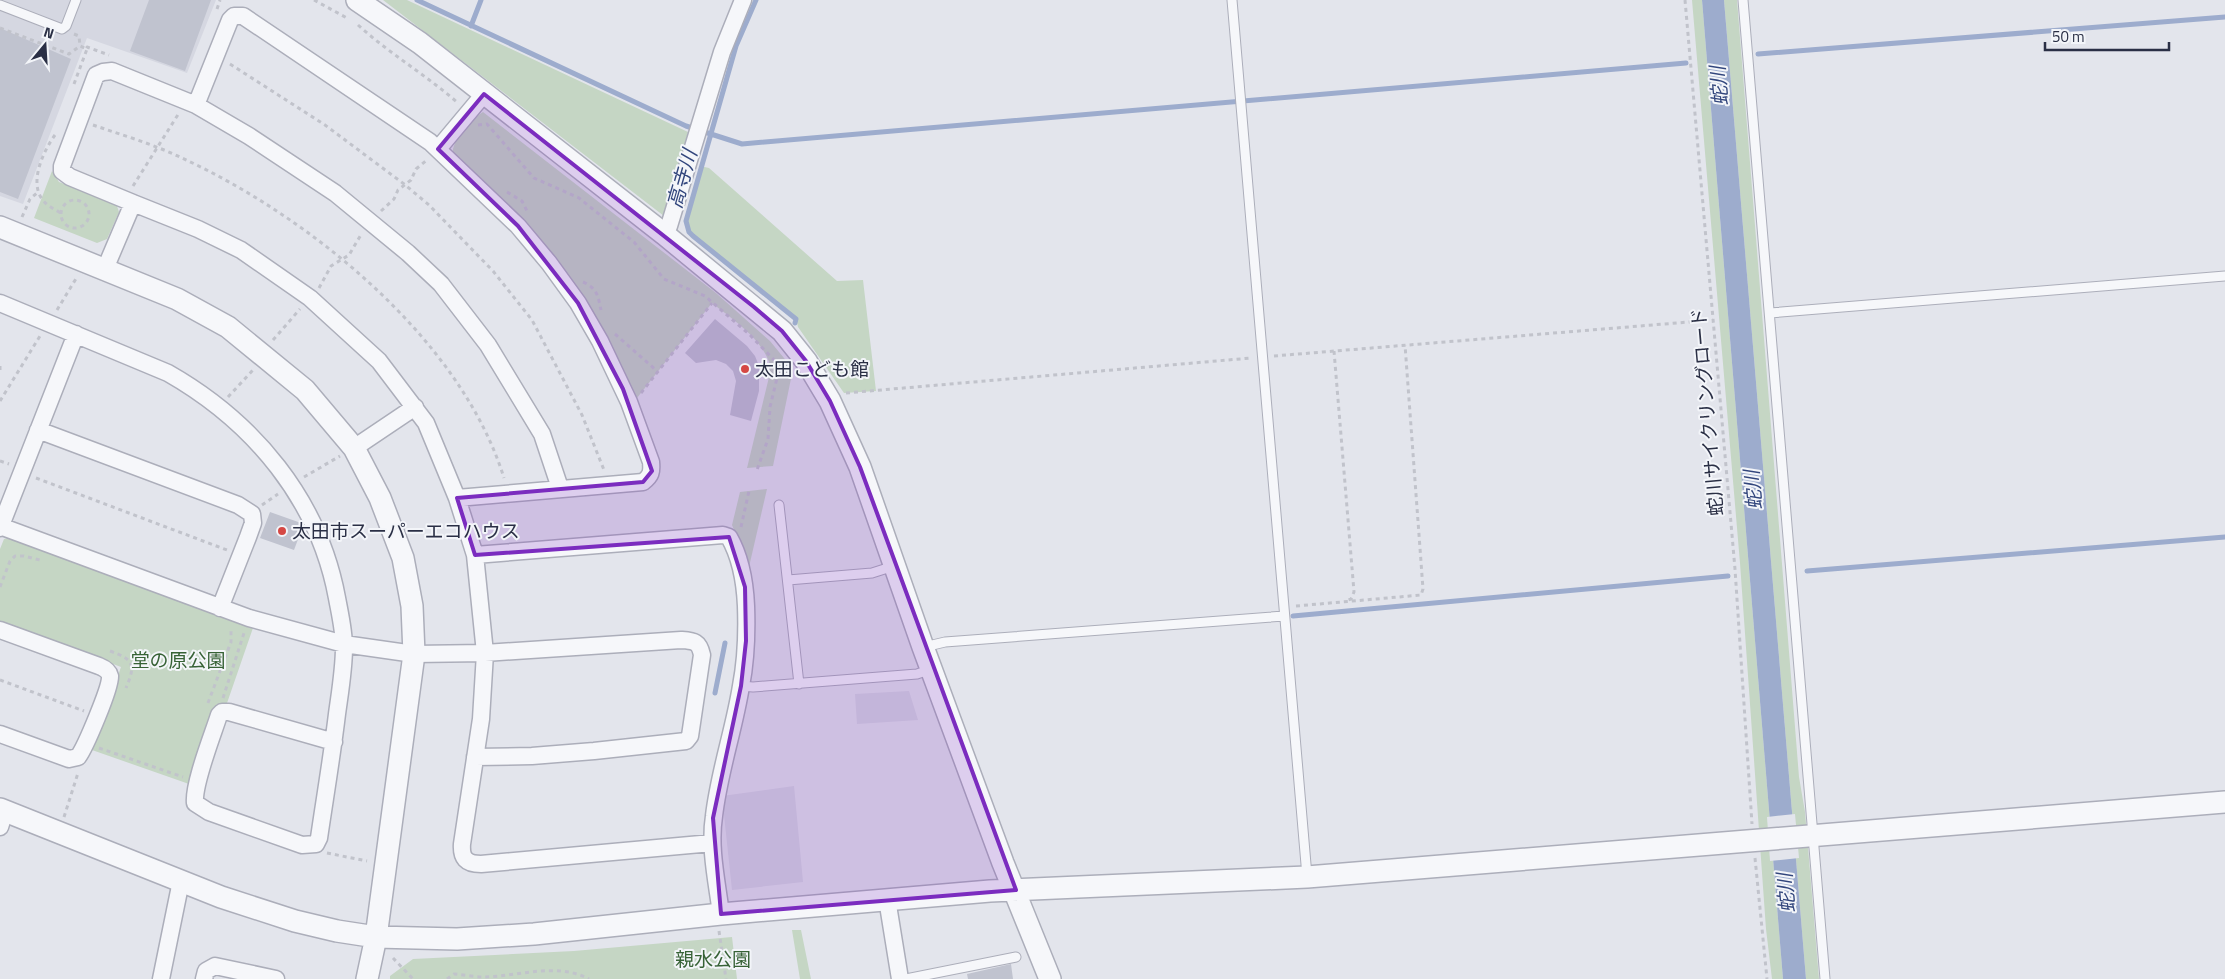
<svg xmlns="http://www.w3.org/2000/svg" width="2225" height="979" font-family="'Titillium Web','Noto Sans JP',sans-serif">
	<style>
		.built { fill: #d5d7e1 }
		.green { fill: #c5d6c4 }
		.water { fill: #9daccd }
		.pier { fill: #e3e5ec }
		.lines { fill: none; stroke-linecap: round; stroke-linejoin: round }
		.stream { stroke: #9daccd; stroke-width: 5 }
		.building { fill: #c0c3cf }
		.service-casing { stroke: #acaeba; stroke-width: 11 }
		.minor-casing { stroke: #acaeba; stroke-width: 19 }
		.tertiary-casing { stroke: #acaeba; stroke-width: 24 }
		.path { stroke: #c1c3cb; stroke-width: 3; stroke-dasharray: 4 4; stroke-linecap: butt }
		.service { stroke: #f6f7fa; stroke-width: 9 }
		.minor { stroke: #f6f7fa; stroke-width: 16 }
		.tertiary { stroke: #f6f7fa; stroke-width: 21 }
		.marked { fill: #7b2cbf; fill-opacity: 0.2; stroke: #7b2cbf; stroke-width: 4; stroke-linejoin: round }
		.poi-dot { fill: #d54844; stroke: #f3f5f9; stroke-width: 2 }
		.labels { text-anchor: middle; stroke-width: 4; stroke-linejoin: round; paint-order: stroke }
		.poi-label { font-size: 19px; fill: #2a2f45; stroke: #f3f5f9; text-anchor: start }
		.street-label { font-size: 19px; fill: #2a2f45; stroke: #f3f5f9 }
		.park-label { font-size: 19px; fill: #376236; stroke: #f3f5f9 }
		.water-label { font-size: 20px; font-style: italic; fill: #31457c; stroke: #f3f5f9 }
	</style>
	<rect width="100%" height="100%" fill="#e3e5ec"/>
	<path class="built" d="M0 0H216L187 73 87 38 23 204 0 196Z
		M909 691 918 720 857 724 855 694Z
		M794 786 803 882 732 890 722 796Z"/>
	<path class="green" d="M383 0H407L688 132 664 216Z
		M1692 0H1702L1783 979H1772L1766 929 1740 563Z
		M1724 0H1737L1799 777 1805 812 1819 979H1806Z
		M483 112 716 293 770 341 793 369 773 466 747 468 769 377C769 373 770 366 769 362 760 337 732 319 712 303L637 398 593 316 453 153C451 141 473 118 483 112Z
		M700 166 709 168 837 281 863 280 876 391 844 393 798 327 796 319 689 232 686 221V214Z
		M52 171 59 182 116 203 119 212 107 239 97 243 34 218Z
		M767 489 749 567 732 525 740 492Z
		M12 537 254 625 226 706 217 704 189 784 92 750 121 667 0 621V549L4 539Z
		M792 930H801L811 979H800Z
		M732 937 737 979H390V976L413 959 574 951Z"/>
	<path class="water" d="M1702 0H1724L1806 979H1783Z"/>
	<path class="pier" d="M1795 814 1799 858 1770 861 1767 817Z"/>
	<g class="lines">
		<path class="stream" d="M417 0 686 126 742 144 1686 63
			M756 0 736 46 686 221 689 232 693 236 796 319 795 323
			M471 26 481 0
			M1758 54 2225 17
			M1807 571 2225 537
			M1293 616 1728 576
			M715 693 725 643"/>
	</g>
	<path class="building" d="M149 0H211L185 71 130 51Z
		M0 28 71 59 18 199 0 192Z
		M715 319 747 346 755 356 759 366V391L751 421 730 415 736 381 733 371 726 364 716 360 696 363 685 353Z
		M270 512 301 523 303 526 294 550 260 538Z
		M1011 964 1013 979H968L967 974Z"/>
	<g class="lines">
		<defs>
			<path id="service" d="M1232 0 1307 876
				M1743 0 1825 979
				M0 5 62 29 66 26 76 0
				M1770 313 2225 276
				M779 505 799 684
				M788 580 872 573 894 566
				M924 647 945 642 1284 616
				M741 686 753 687 917 674 932 669
				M906 979 1016 957"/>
			<path id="minor" d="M196 105 230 20 234 16H243L430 142 518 226 549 263 578 303 600 341 629 402 651 462C652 472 651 476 643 482L457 498
				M438 149 484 94
				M133 203 198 229 241 250 310 298 379 361 426 423 457 498 475 555 485 653 481 719 462 844C461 858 466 864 481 864L712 843
				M664 234 669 226 722 52 743 0
				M105 269 133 203 70 177 62 171V166L96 75 103 72 112 71 196 105 249 136 335 193 408 253 441 284 488 345 542 434 560 488
				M0 303 168 373C254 422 319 500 337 598 340 614 344 631 344 647 344 669 340 692 337 714 332 756 325 797 319 838L316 844 302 845 209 812 195 803C193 784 213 734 219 715L222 712H229L334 742
				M38 430 238 505 252 514 253 523 248 537 220 608
				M354 448 415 407
				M0 526 249 618 344 644 414 654 485 653 681 640C694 641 699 641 702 655L690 736 686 741 594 751 532 756 475 757
				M0 528 76 334
				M475 555 723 535 729 537C741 558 745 583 746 606 747 633 746 660 741 686 734 730 719 772 714 816 709 848 717 882 721 914
				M0 630 99 666C104 668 109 671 110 676 111 687 85 748 78 757L69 759 0 734
				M0 827 5 811
				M887 899 900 979
				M161 979 181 881
				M204 979 206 971 215 966 276 979"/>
			<path id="tertiary" d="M357 0 420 43 664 234 782 331 806 361 830 401 860 467 923 647 1003 863 1050 979
				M0 227 177 299 228 327 305 390 354 448 380 498 403 558 412 606 414 654 376 937 367 979
				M0 809 221 897 295 921 337 931 376 937 457 939 534 934 721 914 990 891 1307 877 2225 802"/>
		</defs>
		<use href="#service" class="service-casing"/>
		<use href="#minor" class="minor-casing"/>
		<use href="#tertiary" class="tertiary-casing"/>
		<path class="path" d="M314 0 347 18
			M1685 0 1735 569 1752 824
			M217 9 220 0
			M358 25C390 54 426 75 458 103
			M0 28 69 54 80 46
			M74 34 79 36 80 46 87 49V47L109 55
			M230 64 325 125 404 184 429 205 493 271 532 320 582 415 604 470
			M74 84 87 49
			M93 125C122 135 153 144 182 158 310 217 461 339 504 478
			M478 125 487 124 534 178 579 198 634 242 664 279 705 296 750 335 776 362 779 370 770 407 768 439 757 470
			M55 135C44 150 29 181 42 199 47 206 54 209 61 213
			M133 186 179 113
			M507 192 522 201 528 213
			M61 214a14 14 0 1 1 28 0a14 14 0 1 1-28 0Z
			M381 211 394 199 398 190 411 180 416 169 427 160
			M22 217 30 199 38 192
			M583 282C597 288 598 296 601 310
			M319 288 331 266 349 255 362 233
			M57 310 77 277
			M615 334 657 371
			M273 340 300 309
			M1334 351 1354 592 1351 599 1348 600
			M1274 356 1713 320
			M0 366V372
			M641 393 712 303
			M846 393 1251 358
			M228 397 253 370
			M0 401 40 336
			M0 461 9 464
			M304 477 340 456
			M36 478 227 550
			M262 505 278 494
			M741 527 749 491
			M0 587 10 561 15 556H24L40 560
			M1296 606 1421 595 1423 589 1405 345
			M110 651C134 660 136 664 126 688
			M0 680 84 711
			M223 698 244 633
			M208 703 231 642V630L229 628
			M99 748 183 777
			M64 817 78 773
			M327 853 367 861
			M1755 858 1767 979
			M719 931 726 979
			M393 958 413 979
			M447 979 454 974C464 975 475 977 485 977 520 976 557 962 589 979"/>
		<use href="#service" class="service"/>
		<use href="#minor" class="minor"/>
		<use href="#tertiary" class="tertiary"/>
	</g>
	<path class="marked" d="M484 94 754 307 782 331 806 361 830 401 860 467 1016 890 721 914 713 818 741 686 746 641 745 587 729 537 475 555 457 498 643 482 652 471 623 389 578 303 518 226 438 149Z"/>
	<g class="poi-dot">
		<circle cx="745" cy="369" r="5"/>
		<circle cx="282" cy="531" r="5"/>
	</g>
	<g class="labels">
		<g class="poi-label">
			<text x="755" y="376">太田こども館</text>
			<text x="292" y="538">太田市スーパーエコハウス</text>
		</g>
		<g class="street-label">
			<text transform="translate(1707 412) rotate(-95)" y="7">蛇川サイクリングロード</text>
		</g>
		<g class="park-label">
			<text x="178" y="667">堂の原公園</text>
			<text x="713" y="966">親水公園</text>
		</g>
		<g class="water-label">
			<text transform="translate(1719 86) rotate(-95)" y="7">蛇川</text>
			<text transform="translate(682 179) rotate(-74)" y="7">高寺川</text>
			<text transform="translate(1753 490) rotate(-95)" y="7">蛇川</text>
			<text transform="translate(1786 893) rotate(-95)" y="7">蛇川</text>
		</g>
	</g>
	<g transform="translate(45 45) rotate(18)" stroke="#f3f5f9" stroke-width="4" paint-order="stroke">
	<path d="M0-4L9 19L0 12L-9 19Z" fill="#2a2f45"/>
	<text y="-8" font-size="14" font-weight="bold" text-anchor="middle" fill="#2a2f45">N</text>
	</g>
	<path d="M2045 42v8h124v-8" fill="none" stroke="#2a2f45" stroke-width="2.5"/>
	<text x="2052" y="42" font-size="15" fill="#2a2f45" stroke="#f3f5f9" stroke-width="4" paint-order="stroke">50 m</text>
</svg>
